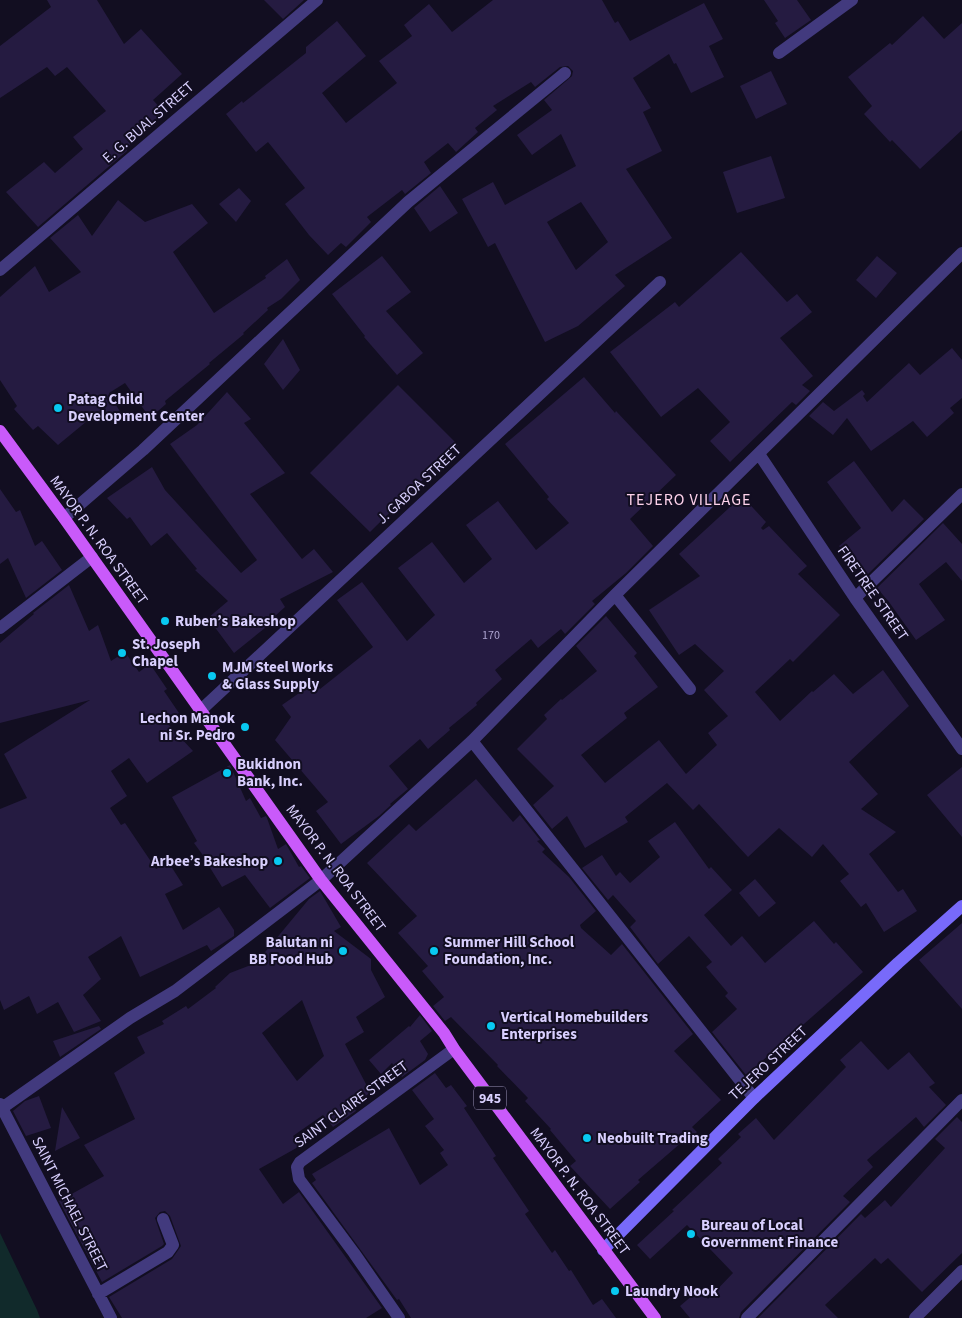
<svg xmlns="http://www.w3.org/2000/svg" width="962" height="1318" font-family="'Source Sans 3',sans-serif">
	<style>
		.green { fill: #112a2b }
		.building { fill: #251b41; fill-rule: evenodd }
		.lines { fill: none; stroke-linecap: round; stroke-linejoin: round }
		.minor { stroke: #423a7e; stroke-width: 12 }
		.secondary { stroke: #786afa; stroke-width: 12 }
		.primary { stroke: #c95afa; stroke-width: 12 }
		.poi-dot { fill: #08c9f1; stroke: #120e21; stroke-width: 2 }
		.labels { text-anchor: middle; stroke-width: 4; stroke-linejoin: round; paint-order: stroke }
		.number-label { font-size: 12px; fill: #aba2ce }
		.shield { fill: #120e21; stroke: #9d95bb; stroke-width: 1 }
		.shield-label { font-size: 14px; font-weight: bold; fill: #d8cffd }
		.street-label { font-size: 15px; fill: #d8cffd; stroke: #120e21 }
		.poi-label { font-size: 15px; font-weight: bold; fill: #d8cffd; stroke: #120e21; text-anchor: start }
		.neighbourhood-label { font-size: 16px; letter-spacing: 1px; fill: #fdd1ea; stroke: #120e21 }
	</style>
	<rect width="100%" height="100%" fill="#120e21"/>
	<path class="green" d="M0 1233 37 1310 40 1318H0Z"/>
	<path class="building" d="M47 0H97L124 44 141 29 182 74 153 100 165 113 126 148 127 151 38 227 6 192 44 162 55 173 83 149 73 137 106 111 67 67 55 76 47 67 0 98V46L51 7Z
		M264 0H304L283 19Z
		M493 0H602L615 23 618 21 630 41 704 3 723 39 709 46 724 77 691 93 676 63 674 64 669 54 633 78 651 108 643 112 662 151 626 169 672 238 615 275 625 286 578 326 545 342 495 243 488 247 462 199 493 182 505 205 576 166 561 134 532 155 517 135 552 110 544 100 572 76 573 71 568 66 560 67 535 87 531 82 493 106 497 110 475 128 478 132 456 152 448 143 424 162 431 173 405 194 402 190 367 217 371 222 346 247 341 243 328 255 309 235 285 204 305 188 268 142 256 152 226 114 242 101 243 103 306 53V47L337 21 366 56 322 93 346 123 397 83 379 61 412 36 404 25 429 4 452 32ZM581 202 608 242 576 270 547 222Z
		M764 0H797L811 20 785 38 775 23 778 21Z
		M923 16 944 39 962 23V130L920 169 892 140 890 142 864 114 872 106 848 77 890 43 892 45Z
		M771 71 787 104 756 119 740 86Z
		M771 156 785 198 737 213 723 172Z
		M440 186 458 213 430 232 414 208Z
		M239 188 251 201 236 222 219 204Z
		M118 200 145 222 192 204 208 223 173 252 214 313 266 278 265 276 287 259 300 280 281 299 267 308 268 310 243 333 244 334 209 363 210 364 165 401 166 404 150 418 125 383 109 393 122 415 104 423 98 412 58 445 38 426 33 430 14 409 17 406 0 380V297L35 266 49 292 81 272 50 238 78 215 92 236Z
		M741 252 787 302 797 294 812 312 780 338 813 376 802 385 810 391 796 405 792 402 730 462 710 441 730 422 698 388 661 417 610 352 675 302 679 307Z
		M382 256 411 292 386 311 423 353 397 375 364 337 365 336 332 294Z
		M877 256 897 273 876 298 856 280Z
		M283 339 300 370 283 390 264 364Z
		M952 348 962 360V398L950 408 954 413 927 437 913 421 871 451 847 418 833 435 809 416 823 402 834 411 862 390 865 394 863 396 867 402 909 363 920 375Z
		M584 377 615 413 616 411 676 475 630 519 653 546 626 573 592 601 595 604 565 634 561 629 538 648 531 639 495 670 502 679 476 703 477 705 449 728 450 730 428 749 420 739 389 766 408 789 390 804 391 805 379 816 341 844 316 811 328 802 275 740 291 717 282 705 315 682 320 689 373 647 337 600 362 582 407 641 435 615 398 568 432 542 464 583 492 559 466 525 498 501 536 550 569 523 547 499 549 497 505 444Z
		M398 385 458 445 370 532 310 473Z
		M227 392 251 419 244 423 285 473 250 494 302 559 314 549 333 572 280 599 285 607 264 626 265 628 234 653 208 618 228 601 195 570 197 569 167 533 151 546 130 517 127 519 107 498 152 467 165 490 241 573 257 560 170 444 197 425Z
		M854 461 892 512 904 499 924 519 866 576 839 546 861 528 827 482Z
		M0 489 16 512 20 510 35 546 42 541 62 570 26 598 8 558 0 564Z
		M742 496 766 522 761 528 763 530 769 526 807 566 798 574 840 615 793 662 790 659 755 692 780 721 812 691 813 692 834 674 853 694 883 670 909 706 849 762 878 794 861 809 896 832 869 854 898 892 903 889 917 911 884 932 866 903 861 907 840 881 849 874 823 844 812 857 779 828 748 857 699 804 693 810 667 783 625 817 628 822 585 848 567 816 552 829 533 805 554 786 517 749 547 719 544 715 561 699 562 700 597 671 576 646 606 616 637 653 634 656 658 687 624 713 627 718 581 755 605 783 659 740 686 774 717 745 708 733 728 716 704 690 724 671 695 644 679 655 649 610 700 576 679 554Z
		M943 523 962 544V581L946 562 919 584 945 620 916 640 889 602 877 588Z
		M69 585 89 631 98 625 111 661 125 652 139 672 150 664 167 689 164 691 179 713 167 723 193 751 147 783 129 758 111 771 127 796 110 808 121 825 125 823 156 869 169 863 183 885 165 894 183 930 219 907 234 930V936L211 951 207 945 140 977 121 936 88 957 101 979 83 995 101 1021 74 1032 58 1002 37 1014 29 996 4 1010 0 1000V809L27 798 4 754 90 700 0 723V643L34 614 33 613Z
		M230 765 246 801 250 798 261 818 266 816 267 818 278 849 286 844 299 867 301 866 310 878 270 908 245 875 222 887 209 866 210 865 194 843 197 841 172 797Z
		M962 767V837L927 795Z
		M476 779 513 822 520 815 540 840 537 841 545 849 542 852 569 877 596 911 580 925 581 928 611 955 622 944 693 1034 674 1051 721 1100 692 1127 697 1132 684 1145 682 1142 638 1180 640 1182 610 1209 570 1166 576 1161 550 1130 551 1129 525 1101 528 1098 497 1066 498 1065 451 1017 445 1021 433 1006 444 997 422 971 428 966 398 933 417 916 367 863 409 824 416 831Z
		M675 822 709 869 711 867 732 890 704 915 731 946 742 936 765 963 814 921 834 944 836 942 863 972 746 1075 712 1032 737 1009 725 996 728 993 706 967 712 962 689 936 658 964 630 927 636 921 613 895 608 900 582 868 602 855 616 876 620 872 630 883 660 857 648 841Z
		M755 879 776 903 759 917 739 893Z
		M320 891 341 927 334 931 371 959V970L385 997 356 1017 364 1032 345 1044 367 1086 371 1091 354 1108 356 1111 333 1127 323 1115 293 1136 300 1146 259 1169 283 1204 299 1192 382 1308 366 1318H122L109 1297 172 1259 181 1246 170 1216 165 1211 160 1212 155 1218 164 1244 162 1246 102 1282 59 1201 104 1176 84 1145 135 1119 114 1073 145 1053 137 1037 164 1024 162 1021 186 1006 188 1009 216 988 215 987 230 973 256 963 309 899ZM302 1000 324 1056 297 1081 262 1033Z
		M962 923V1009L919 960Z
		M420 1015 432 1031 420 1041 428 1054 425 1060 402 1077 392 1063 381 1074 369 1060 409 1026 410 1027Z
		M99 1026 101 1029 60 1057 53 1041Z
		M861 1041 888 1070 909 1052 935 1083 929 1087 946 1105 924 1127 916 1117 867 1160 873 1167 843 1196 850 1202 741 1312 739 1318H690L680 1306 700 1289 708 1299 733 1273 687 1225 650 1259 637 1245 674 1211 672 1210 722 1163 718 1159 741 1137 738 1134 756 1118 774 1140 846 1067 840 1060Z
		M435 1073 446 1088 451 1085 467 1106 464 1108 496 1156 493 1158 529 1211 525 1214 552 1253 555 1250 569 1271 571 1270 593 1305 602 1299 616 1318H411L399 1299 397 1300 312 1183 316 1180 312 1174 389 1128 420 1185 448 1165 440 1153 444 1150 425 1126 434 1119 412 1090Z
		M39 1096 51 1128 26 1136 13 1111 25 1101Z
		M62 1107 80 1138 55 1151Z
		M957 1117 962 1122V1253L922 1292 888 1258 881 1264 875 1258 825 1305 838 1318H758L861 1214 865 1218 885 1200 891 1207 945 1148 935 1139Z"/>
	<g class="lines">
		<path class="minor" d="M779 53 852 0
			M0 270 317 0
			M759 454 855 598 962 749
			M64 518 143 450 408 202 565 73
			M615 595 690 689
			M855 598 962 494
			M0 628 92 557
			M201 710 660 282
			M472 741 754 1098
			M0 1104 111 1318
			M2 1108 130 1018 175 991 321 880 472 741 615 595 962 253
			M98 1294 168 1252 173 1245 163 1219
			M399 1318 354 1253 299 1179 297 1167 300 1162 454 1049
			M747 1318 962 1100
			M915 1318 962 1271"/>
		<path class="secondary" d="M603 1250 754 1098 898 963 962 906"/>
		<path class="primary" d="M0 431 64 518 321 880 444 1033 454 1049 655 1318"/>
	</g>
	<g class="poi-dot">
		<circle cx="58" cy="408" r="5"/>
		<circle cx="165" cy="621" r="5"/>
		<circle cx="122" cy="653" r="5"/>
		<circle cx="212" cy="676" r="5"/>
		<circle cx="245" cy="727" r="5"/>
		<circle cx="227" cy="773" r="5"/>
		<circle cx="278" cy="861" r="5"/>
		<circle cx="343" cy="951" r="5"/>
		<circle cx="434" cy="951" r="5"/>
		<circle cx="491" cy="1026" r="5"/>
		<circle cx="587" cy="1138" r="5"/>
		<circle cx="691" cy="1234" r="5"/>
		<circle cx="615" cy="1291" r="5"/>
	</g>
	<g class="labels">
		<g class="number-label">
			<text x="491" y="639">170</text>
		</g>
		<rect class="shield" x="474" y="1086.5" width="32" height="23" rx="4"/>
		<g class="shield-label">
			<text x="490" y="1103">945</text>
		</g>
		<g class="street-label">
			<text transform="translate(148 122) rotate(-41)" y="5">E. G. BUAL STREET</text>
			<text transform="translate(419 484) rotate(-43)" y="5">J. GABOA STREET</text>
			<text transform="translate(99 540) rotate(54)" y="5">MAYOR P. N. ROA STREET</text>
			<text transform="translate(873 593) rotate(55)" y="5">FIRETREE STREET</text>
			<text transform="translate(336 868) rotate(53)" y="5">MAYOR P. N. ROA STREET</text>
			<text transform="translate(768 1063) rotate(-43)" y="5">TEJERO STREET</text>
			<text transform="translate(351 1104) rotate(-36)" y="5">SAINT CLAIRE STREET</text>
			<text transform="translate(580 1191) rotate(53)" y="5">MAYOR P. N. ROA STREET</text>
			<text transform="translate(70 1204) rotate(63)" y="5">SAINT MICHAEL STREET</text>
		</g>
		<g class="poi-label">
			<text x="68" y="404">Patag Child<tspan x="68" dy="17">Development Center</tspan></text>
			<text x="175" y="626">Ruben’s Bakeshop</text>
			<text x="132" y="649">St. Joseph<tspan x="132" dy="17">Chapel</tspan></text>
			<text x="222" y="672">MJM Steel Works<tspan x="222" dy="17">&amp; Glass Supply</tspan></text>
			<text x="235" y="723" text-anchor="end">Lechon Manok<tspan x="235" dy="17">ni Sr. Pedro</tspan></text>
			<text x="237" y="769">Bukidnon<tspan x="237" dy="17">Bank, Inc.</tspan></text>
			<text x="268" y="866" text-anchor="end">Arbee’s Bakeshop</text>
			<text x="333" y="947" text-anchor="end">Balutan ni<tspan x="333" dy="17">BB Food Hub</tspan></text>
			<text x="444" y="947">Summer Hill School<tspan x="444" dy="17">Foundation, Inc.</tspan></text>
			<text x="501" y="1022">Vertical Homebuilders<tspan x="501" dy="17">Enterprises</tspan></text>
			<text x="597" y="1143">Neobuilt Trading</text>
			<text x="701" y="1230">Bureau of Local<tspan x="701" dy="17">Government Finance</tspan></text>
			<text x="625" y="1296">Laundry Nook</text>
		</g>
		<g class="neighbourhood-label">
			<text x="689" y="505">TEJERO VILLAGE</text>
		</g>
	</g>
</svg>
